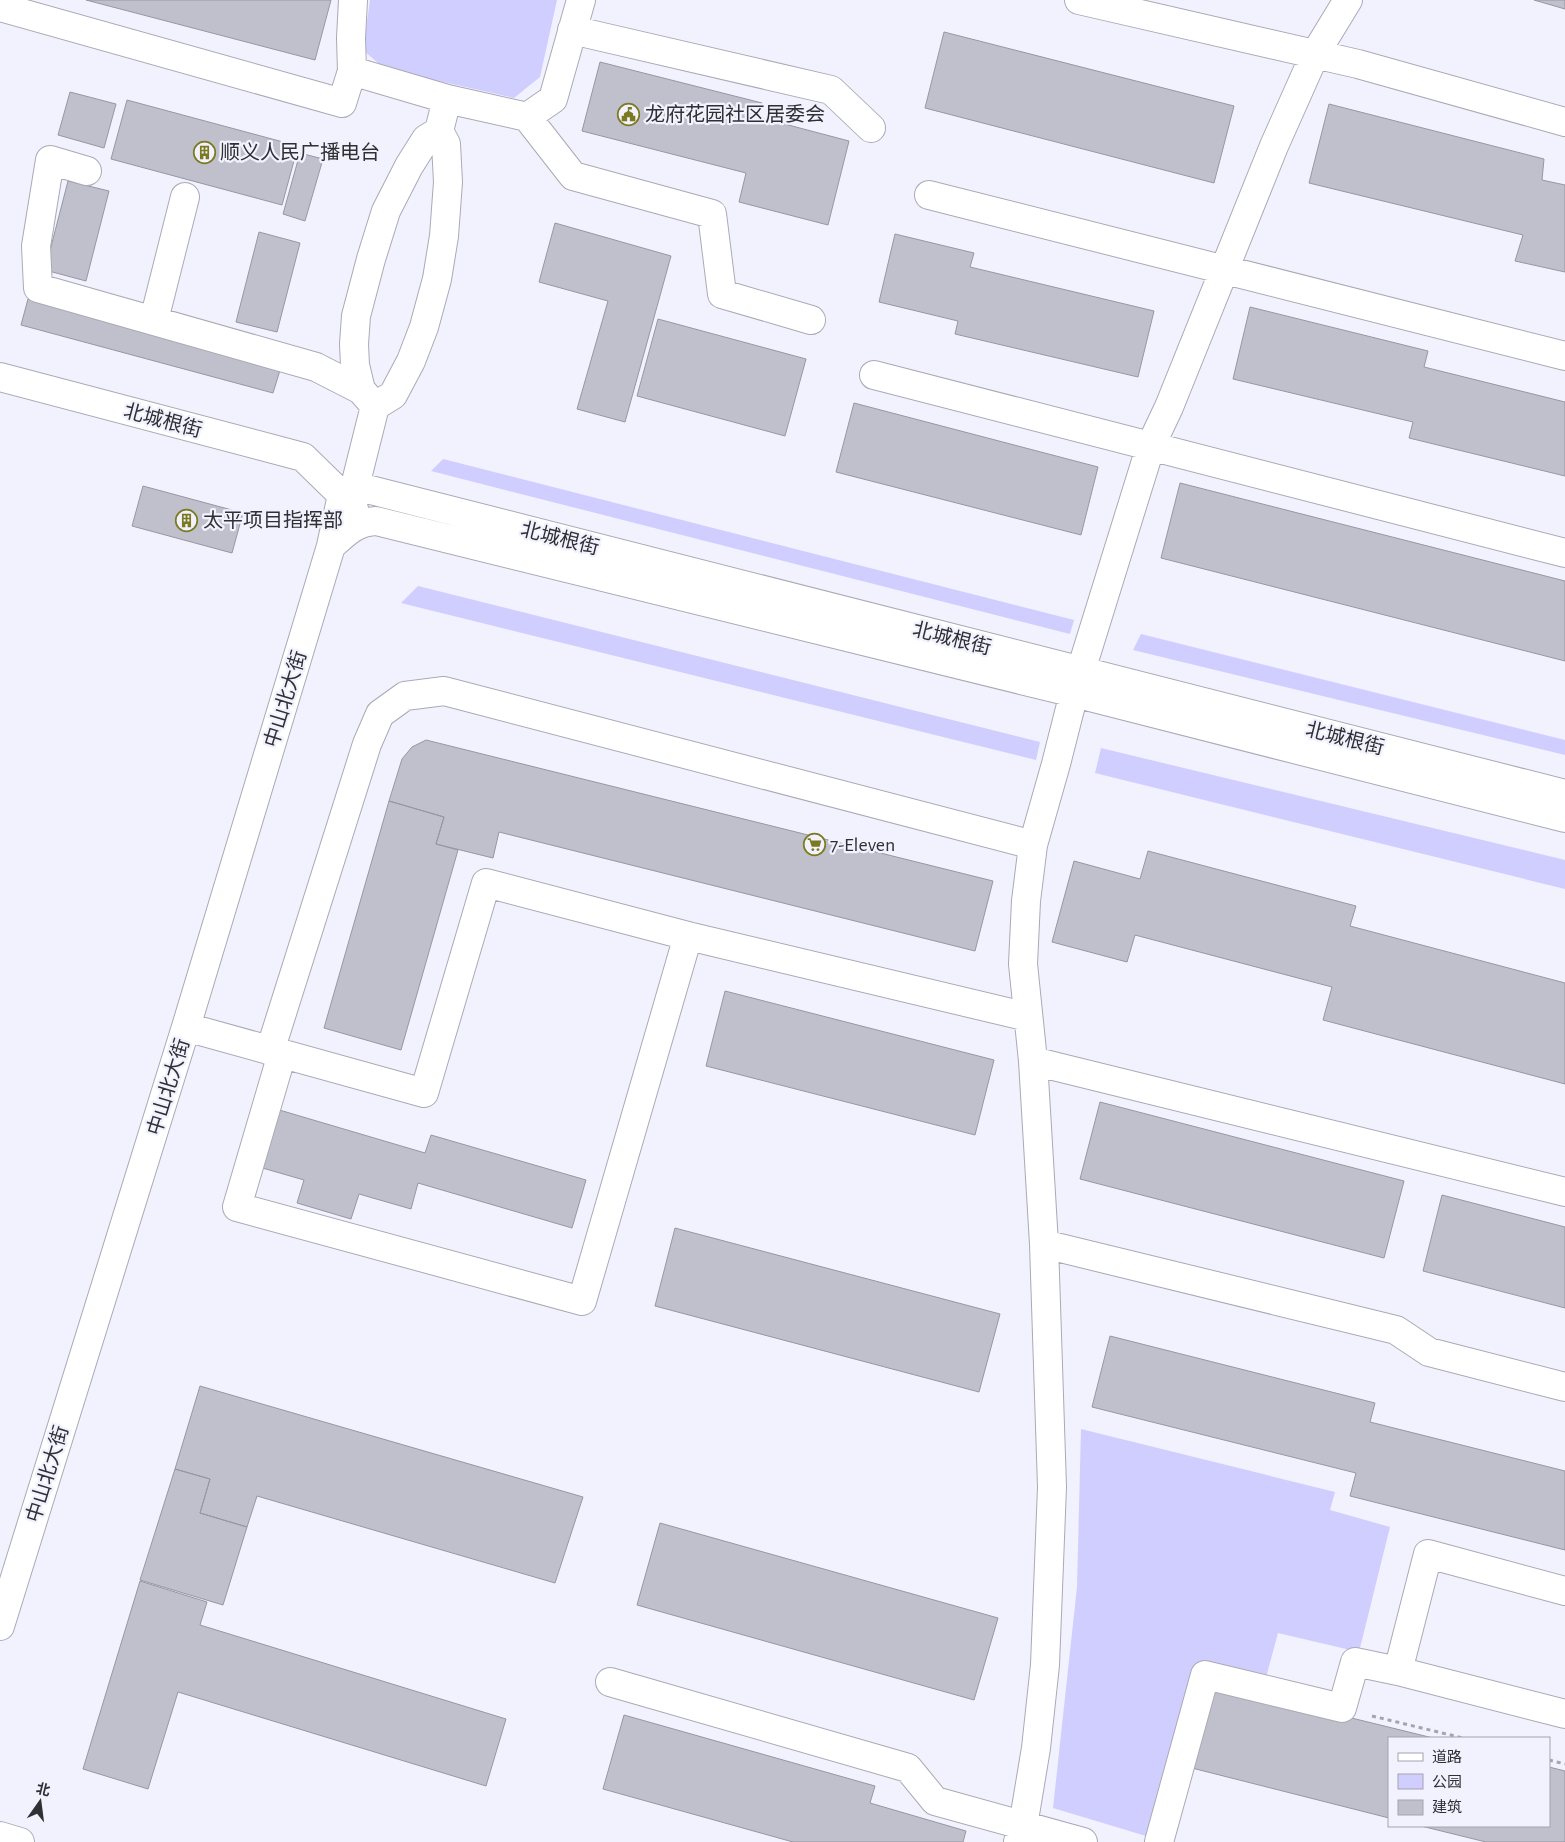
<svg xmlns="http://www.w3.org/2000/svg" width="1565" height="1842" font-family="'Alegreya Sans','Noto Sans SC',sans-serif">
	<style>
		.green { fill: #d0ceff }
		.building { fill: #c0c0cc; stroke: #9796a2 }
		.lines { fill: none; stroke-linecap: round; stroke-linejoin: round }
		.minor-casing { stroke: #aaaab6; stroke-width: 30 }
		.path { stroke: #a5a4ae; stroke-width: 3; stroke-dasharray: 4 4; stroke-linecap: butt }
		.minor { stroke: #fff; stroke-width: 28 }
		.labels { text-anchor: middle; stroke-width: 4.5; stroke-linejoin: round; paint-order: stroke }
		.poi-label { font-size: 20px; fill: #2f2f34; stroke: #f2f1fe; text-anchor: start }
		.street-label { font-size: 20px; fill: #2f2f34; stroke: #f2f1fe }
	</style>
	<rect width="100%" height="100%" fill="#f2f1fe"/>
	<path class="green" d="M370 0H557L540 77 514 98 385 69 363 50Z
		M443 459 1074 620 1070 634 431 471Z
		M418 586 1040 742 1036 760 401 603Z
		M1141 634 1565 740V755L1133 650Z
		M1101 748 1565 860V889L1095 773Z
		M1081 1429 1335 1492 1330 1510 1390 1527 1359 1652 1278 1633 1264 1685 1201 1669 1156 1839 1053 1808 1077 1587Z"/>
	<path class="building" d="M86 0H331L315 60Z
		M1534 0H1565V9Z
		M944 32 1234 106 1214 183 925 108Z
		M600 62 762 103 758 117 849 141 828 225 739 202 746 173 582 131Z
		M70 92 116 104 104 148 58 135Z
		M127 100 298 146 282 205 111 159Z
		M1329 104 1544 159 1542 180 1565 185V272L1515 261 1523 235 1309 183Z
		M300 153 323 159 305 221 283 214Z
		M68 181 109 191 86 281 45 270Z
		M555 223 671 256 625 422 577 409 608 301 539 282Z
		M259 232 300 243 277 332 236 322Z
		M895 234 974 253 970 267 1154 311 1138 377 955 334 958 321 879 302Z
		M28 299 281 367 273 393 21 325Z
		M1250 307 1428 351 1424 367 1565 402V476L1409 438 1413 422 1233 379Z
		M658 319 806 359 785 436 637 396Z
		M854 403 1098 467 1081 535 836 472Z
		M1180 483 1565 581V661L1161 558Z
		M143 486 243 513 232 553 132 526Z
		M426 740 993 881 975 951 499 832 493 858 436 844 444 817 389 801 402 759 412 747Z
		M389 801 444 817 436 844 458 850 401 1050 324 1028Z
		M1148 851 1356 906 1350 926 1565 983V1084L1323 1020 1332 987 1135 935 1127 962 1052 942 1074 861 1140 879Z
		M725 991 994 1060 975 1135 706 1066Z
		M1100 1102 1404 1181 1384 1258 1080 1179Z
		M276 1109 425 1153 431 1135 586 1180 572 1228 418 1183 411 1209 359 1194 351 1219 297 1203 304 1180 259 1167Z
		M1442 1195 1565 1227V1308L1423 1271Z
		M675 1228 1000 1314 979 1392 655 1306Z
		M1110 1336 1375 1403 1370 1422 1565 1471V1550L1350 1496 1356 1473 1092 1407Z
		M200 1386 583 1497 555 1583 257 1496 247 1527 200 1513 210 1479 175 1469Z
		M175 1469 210 1479 200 1513 247 1527 223 1605 140 1580Z
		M660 1523 998 1618 974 1700 637 1605Z
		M140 1581 207 1602 200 1625 506 1719 486 1786 178 1692 148 1789 83 1769Z
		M1205 1682 1433 1738H1389V1818L1184 1766Z
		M624 1715 875 1786 870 1803 966 1831 963 1842H793L603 1789Z
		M1549 1767 1565 1771V1842H1486L1421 1826H1549Z"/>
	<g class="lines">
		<defs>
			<path id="minor" d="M353 0 351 38 352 71 447 99
				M1079 0 1358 64 1565 122
				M0 7 342 103 352 71
				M572 30 831 90 871 128
				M527 117 573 176 712 214 722 294 811 320
				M439 131 447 99 527 117 553 99 581 0
				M87 171 50 160 36 246 38 288 316 367 361 390
				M929 195 1565 356
				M154 320 185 197
				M874 375 1565 553
				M0 377 303 457 342 495 354 509
				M355 486 375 406 393 395 411 361 424 327 437 279 444 236 448 182 446 144 439 131 426 139 409 166 386 211 371 259 356 316 354 344 355 365 361 390 375 406
				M331 546C346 533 355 522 376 521L1074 693 1565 818
				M186 1027 424 1093 486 883 688 936 1028 1017
				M270 1051 367 744 380 714 405 696 444 691 1033 845
				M282 1054 237 1207 582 1301 688 936
				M1033 1061 1565 1192
				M1044 1244 1396 1330 1429 1352 1565 1387
				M1565 1591 1428 1554 1398 1671 1565 1714
				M0 1626 186 1027 331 546 342 495 355 486 1565 794
				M610 1682 908 1768 935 1801 1083 1842
				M0 1836 20 1842
				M1018 1842 1023 1826 1036 1748 1045 1665 1052 1487 1044 1244 1033 1061 1023 964 1026 901 1033 845 1056 764 1074 693 1151 445 1169 407 1274 146 1315 54 1348 0
				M1159 1842 1205 1675 1342 1708 1355 1662 1398 1671"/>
		</defs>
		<use href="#minor" class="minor-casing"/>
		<path class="path" d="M1372 1716 1463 1738
			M1549 1760 1565 1764"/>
		<use href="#minor" class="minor"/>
	</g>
	<defs>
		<symbol id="civic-ring" viewBox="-11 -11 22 22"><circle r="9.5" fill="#f2f1fe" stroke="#7c7a20" stroke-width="1.5"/><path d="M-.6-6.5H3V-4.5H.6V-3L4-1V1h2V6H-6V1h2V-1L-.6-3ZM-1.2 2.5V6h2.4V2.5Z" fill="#7c7a20"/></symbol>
		<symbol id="building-ring" viewBox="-11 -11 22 22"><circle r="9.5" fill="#f2f1fe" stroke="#7c7a20" stroke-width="1.5"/><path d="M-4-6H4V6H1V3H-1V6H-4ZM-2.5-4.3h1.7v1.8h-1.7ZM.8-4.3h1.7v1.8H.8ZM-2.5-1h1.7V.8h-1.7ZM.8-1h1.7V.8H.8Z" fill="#7c7a20"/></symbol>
		<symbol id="supermarket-ring" viewBox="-11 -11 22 22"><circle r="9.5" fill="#f2f1fe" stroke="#7c7a20" stroke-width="1.5"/><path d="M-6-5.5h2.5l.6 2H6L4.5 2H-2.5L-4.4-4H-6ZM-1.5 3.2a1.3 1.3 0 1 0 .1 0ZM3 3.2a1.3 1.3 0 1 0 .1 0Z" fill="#7c7a20"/></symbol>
	</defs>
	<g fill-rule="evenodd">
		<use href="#civic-ring" x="616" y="102" width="25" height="25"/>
		<use href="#building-ring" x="192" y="140" width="25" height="25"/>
		<use href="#building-ring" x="174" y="508" width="25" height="25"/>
		<use href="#supermarket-ring" x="802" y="832" width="25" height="25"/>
	</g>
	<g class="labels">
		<g class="poi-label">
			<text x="645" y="121">龙府花园社区居委会</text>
			<text x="220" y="159">顺义人民广播电台</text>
			<text x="203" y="527">太平项目指挥部</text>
			<text x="830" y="851">7-Eleven</text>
		</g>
		<g class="street-label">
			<text transform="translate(163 420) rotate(15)" y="7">北城根街</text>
			<text transform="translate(560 538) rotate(14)" y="7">北城根街</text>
			<text transform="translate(952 638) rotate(14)" y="7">北城根街</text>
			<text transform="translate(285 699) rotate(-73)" y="7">中山北大街</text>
			<text transform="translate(1345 738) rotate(14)" y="7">北城根街</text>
			<text transform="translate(168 1087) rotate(-73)" y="7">中山北大街</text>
			<text transform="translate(47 1474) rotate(-73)" y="7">中山北大街</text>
		</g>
	</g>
	<rect x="1388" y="1737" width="162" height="90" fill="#f2f1fe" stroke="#a4a3ad"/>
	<rect x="1398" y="1753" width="25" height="8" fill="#ffffff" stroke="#a4a3ad"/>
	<text x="1432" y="1762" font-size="15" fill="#2f2f34">道路</text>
	<rect x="1398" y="1774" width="25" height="15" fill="#d0ceff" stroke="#a4a3ad"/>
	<text x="1432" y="1787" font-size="15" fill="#2f2f34">公园</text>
	<rect x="1398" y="1800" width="25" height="15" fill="#c0c0cc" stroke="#a4a3ad"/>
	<text x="1432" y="1812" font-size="15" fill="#2f2f34">建筑</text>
	<g transform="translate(40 1802) rotate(14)" stroke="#f2f1fe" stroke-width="4" paint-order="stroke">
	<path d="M0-4L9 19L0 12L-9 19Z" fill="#2f2f34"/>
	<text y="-8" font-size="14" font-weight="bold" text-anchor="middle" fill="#2f2f34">北</text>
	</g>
</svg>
